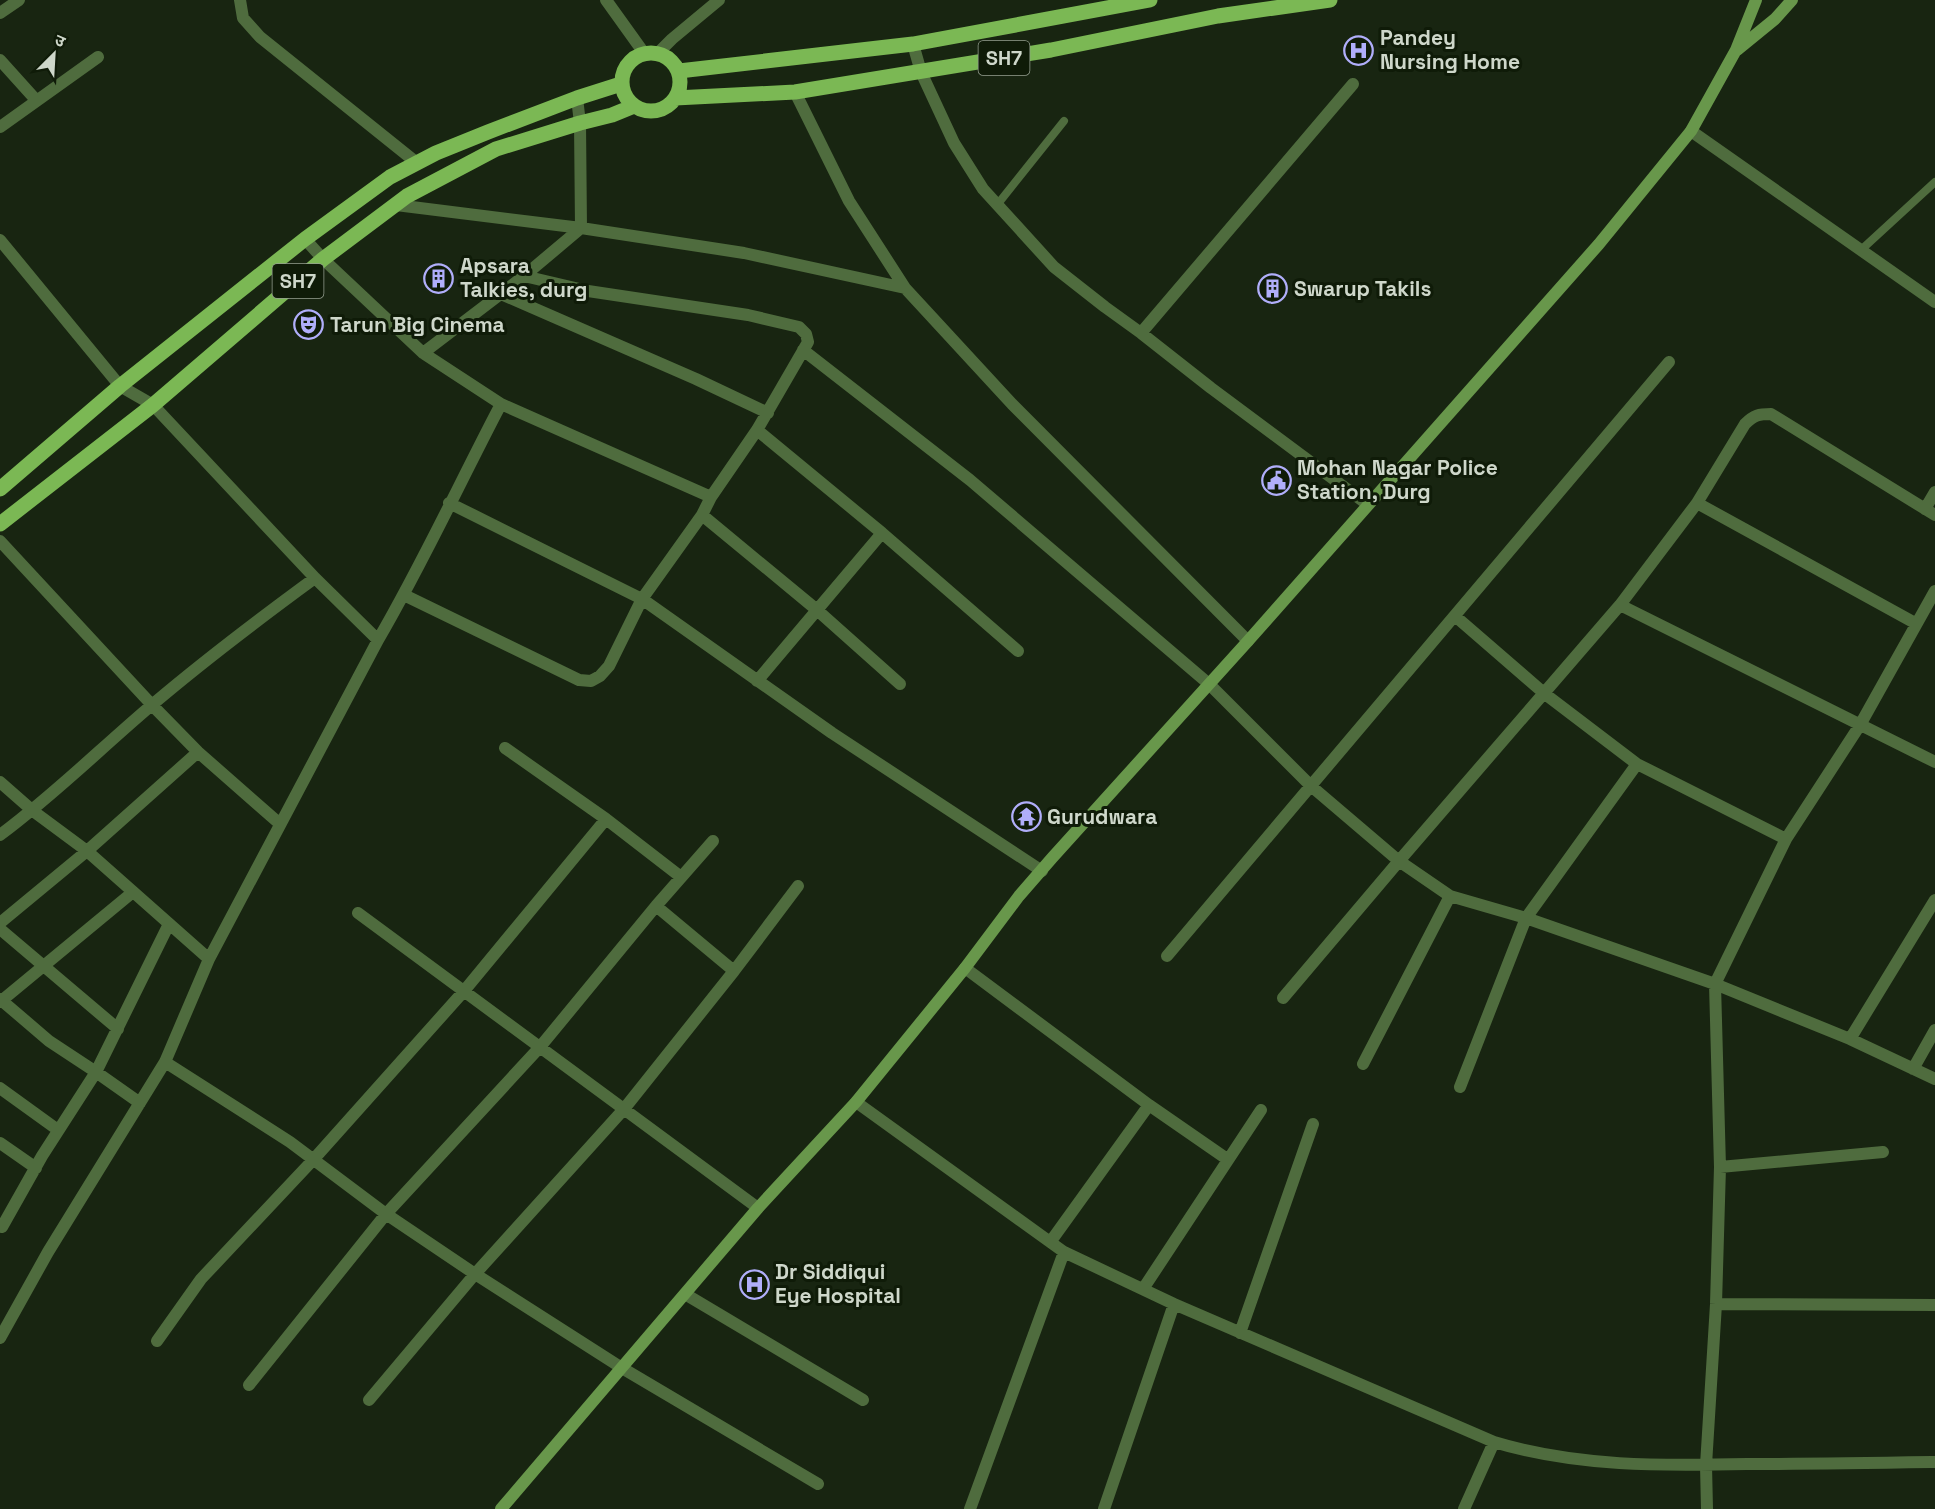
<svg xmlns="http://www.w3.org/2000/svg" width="1935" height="1509" font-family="'Space Grotesk','Noto Sans Devanagari',sans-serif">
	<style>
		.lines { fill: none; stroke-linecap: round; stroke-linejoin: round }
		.lane { stroke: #4f6c3e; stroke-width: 8 }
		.street { stroke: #4f6c3e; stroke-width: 12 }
		.secondary { stroke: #68974b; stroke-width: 12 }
		.primary { stroke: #7bb854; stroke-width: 15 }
		.labels { text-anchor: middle; stroke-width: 6; stroke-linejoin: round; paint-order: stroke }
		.shield { fill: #0f1b08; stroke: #959f90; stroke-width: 1.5 }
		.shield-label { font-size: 20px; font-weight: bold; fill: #ced7ca }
		.poi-label { font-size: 21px; font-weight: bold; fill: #ced7ca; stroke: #0f1b08; text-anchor: start }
	</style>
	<rect width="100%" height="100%" fill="#182511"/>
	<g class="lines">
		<path class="lane" d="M997 205 1064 121
			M1861 250 1935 182"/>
		<path class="street" d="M240 0 243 18 260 37 417 163
			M606 0 644 53
			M0 13 19 0
			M913 44 921 72 954 143 983 189 1054 267 1105 307 1141 333 1211 388 1367 504
			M658 53 672 39 719 0
			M0 60 36 100
			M795 92 849 201 905 288 1012 404 1248 641
			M0 127 98 57
			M1691 131 1935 302
			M396 205 581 228 744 253 905 288
			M305 239 323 259 423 353 501 404 711 497
			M0 240 120 386 153 405 315 578 378 640
			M501 294 696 379 768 413
			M1141 333 1353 84
			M803 350 970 480 1209 684 1311 786 1399 861 1450 896 1526 918 1715 984 1850 1039 1935 1079
			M423 353 524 276 581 228 580 123 577 98
			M757 430 882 533 1018 651
			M449 503 642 599 832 733 1042 871
			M1697 503 1915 623
			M1925 509 1935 492
			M702 515 817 610 900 684
			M0 541 152 705 198 752 280 824
			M404 595 579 680 591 681 600 676 609 666 642 599 702 515 711 497 757 430 808 342 806 334 799 327 748 315 588 291 524 276
			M1620 605 1935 762
			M1455 616 1545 694 1637 764
			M757 681 882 533
			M505 748 606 819 681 877
			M0 782 33 811 87 851 209 959
			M0 835C54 795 101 748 153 704 205 660 259 619 315 578
			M656 906 734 971
			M358 913 758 1208
			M0 923 87 851 198 752
			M0 929 118 1029
			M1167 956 1669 362
			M965 968 1149 1105 1227 1159
			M1283 998 1399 861 1620 605 1697 503 1745 424C1754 415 1759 414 1771 414L1935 515
			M0 999 49 1041 96 1072 140 1103
			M0 1002 133 892
			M1850 1039 1935 900
			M165 1062 290 1142 386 1214 475 1274 622 1368 818 1484
			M1363 1064 1450 896
			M1913 1069 1935 1030
			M1460 1087 1526 918 1637 764 1786 839
			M0 1088 58 1130
			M856 1102 1064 1252 1174 1304 1494 1442C1576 1467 1662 1466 1747 1464 1810 1464 1872 1463 1935 1462
			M0 1143 36 1168
			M1720 1167 1883 1152
			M2 1227 42 1156 96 1072 169 924
			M1051 1241 1149 1105
			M1143 1289 1261 1110
			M685 1294 863 1400
			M1716 1304 1935 1305
			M1240 1333 1313 1124
			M0 1338 48 1252 165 1062 209 959 378 640C423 563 460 482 501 404
			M157 1341 201 1279 313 1160 464 991 606 819
			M249 1385 386 1214 540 1047 656 906 713 841
			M369 1400 475 1274 624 1109 734 971 798 886
			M970 1509 1064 1252
			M1104 1509 1174 1304
			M1464 1509 1494 1442
			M1707 1509 1706 1465 1716 1304 1720 1167 1715 984 1786 839 1860 725 1935 591"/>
		<path class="secondary" d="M1737 50 1775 19 1792 0
			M501 1509 758 1208 856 1102 965 968 1019 896 1052 858 1248 641 1599 244 1691 131 1736 50 1756 0"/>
		<path class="primary" d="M622 82a29 29 0 1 1 58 0a29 29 0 1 1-58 0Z
			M679 71 913 44 1150 0
			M675 98 795 92 1051 50 1218 16 1330 0
			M0 489 120 386 305 239 390 177 436 153 488 132 577 98 621 84
			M0 524 153 405 323 259 407 196 496 149 580 123 612 115 634 106"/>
	</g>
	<defs>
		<symbol id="hospital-ring" viewBox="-11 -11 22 22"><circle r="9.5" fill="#0f1b08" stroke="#b0aefa" stroke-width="1.5"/><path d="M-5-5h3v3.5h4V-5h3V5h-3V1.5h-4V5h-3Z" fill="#b0aefa"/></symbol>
		<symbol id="building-ring" viewBox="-11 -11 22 22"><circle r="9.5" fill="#0f1b08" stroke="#b0aefa" stroke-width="1.5"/><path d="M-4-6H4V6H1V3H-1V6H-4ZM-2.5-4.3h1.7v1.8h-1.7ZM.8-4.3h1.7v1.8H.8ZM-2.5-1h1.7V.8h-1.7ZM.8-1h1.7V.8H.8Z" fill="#b0aefa"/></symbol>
		<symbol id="theatre-ring" viewBox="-11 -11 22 22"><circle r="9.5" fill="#0f1b08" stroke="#b0aefa" stroke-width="1.5"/><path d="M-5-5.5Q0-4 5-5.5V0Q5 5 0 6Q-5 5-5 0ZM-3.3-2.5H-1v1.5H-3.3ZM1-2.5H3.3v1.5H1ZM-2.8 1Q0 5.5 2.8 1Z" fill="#b0aefa"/></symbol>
		<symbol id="civic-ring" viewBox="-11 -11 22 22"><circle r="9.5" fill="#0f1b08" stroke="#b0aefa" stroke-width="1.5"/><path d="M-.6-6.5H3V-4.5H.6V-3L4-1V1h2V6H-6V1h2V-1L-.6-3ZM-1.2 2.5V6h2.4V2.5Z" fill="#b0aefa"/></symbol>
		<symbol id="temple-ring" viewBox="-11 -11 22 22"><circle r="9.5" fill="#0f1b08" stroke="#b0aefa" stroke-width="1.5"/><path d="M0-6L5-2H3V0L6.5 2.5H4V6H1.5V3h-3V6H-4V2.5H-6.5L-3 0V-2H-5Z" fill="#b0aefa"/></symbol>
	</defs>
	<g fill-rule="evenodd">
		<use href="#hospital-ring" x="1342" y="34" width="33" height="33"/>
		<use href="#building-ring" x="422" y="262" width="33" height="33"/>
		<use href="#building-ring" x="1256" y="272" width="33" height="33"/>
		<use href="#theatre-ring" x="292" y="308" width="33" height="33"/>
		<use href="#civic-ring" x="1260" y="464" width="33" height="33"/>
		<use href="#temple-ring" x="1010" y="800" width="33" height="33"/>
		<use href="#hospital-ring" x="738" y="1268" width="33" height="33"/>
	</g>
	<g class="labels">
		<g class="shield">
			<rect x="978.5" y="41" width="51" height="34" rx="4.5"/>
			<rect x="272.5" y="264" width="51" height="34" rx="4.5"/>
		</g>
		<g class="shield-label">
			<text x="1004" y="65">SH7</text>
			<text x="298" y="288">SH7</text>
		</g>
		<g class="poi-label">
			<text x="1380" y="45">Pandey<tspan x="1380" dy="24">Nursing Home</tspan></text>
			<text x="460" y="273">Apsara<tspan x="460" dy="24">Talkies, durg</tspan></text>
			<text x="1294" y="296">Swarup Takils</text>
			<text x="330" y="332">Tarun Big Cinema</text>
			<text x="1297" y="475">Mohan Nagar Police<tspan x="1297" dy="24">Station, Durg</tspan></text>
			<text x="1047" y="824">Gurudwara</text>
			<text x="775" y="1279">Dr Siddiqui<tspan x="775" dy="24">Eye Hospital</tspan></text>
		</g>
	</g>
	<g transform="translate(54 54) rotate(24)" stroke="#0f1b08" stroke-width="4.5" paint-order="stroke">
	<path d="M0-4.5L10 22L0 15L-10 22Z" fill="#ced7ca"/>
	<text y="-9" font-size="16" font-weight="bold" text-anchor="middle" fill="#ced7ca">उ</text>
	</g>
</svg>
